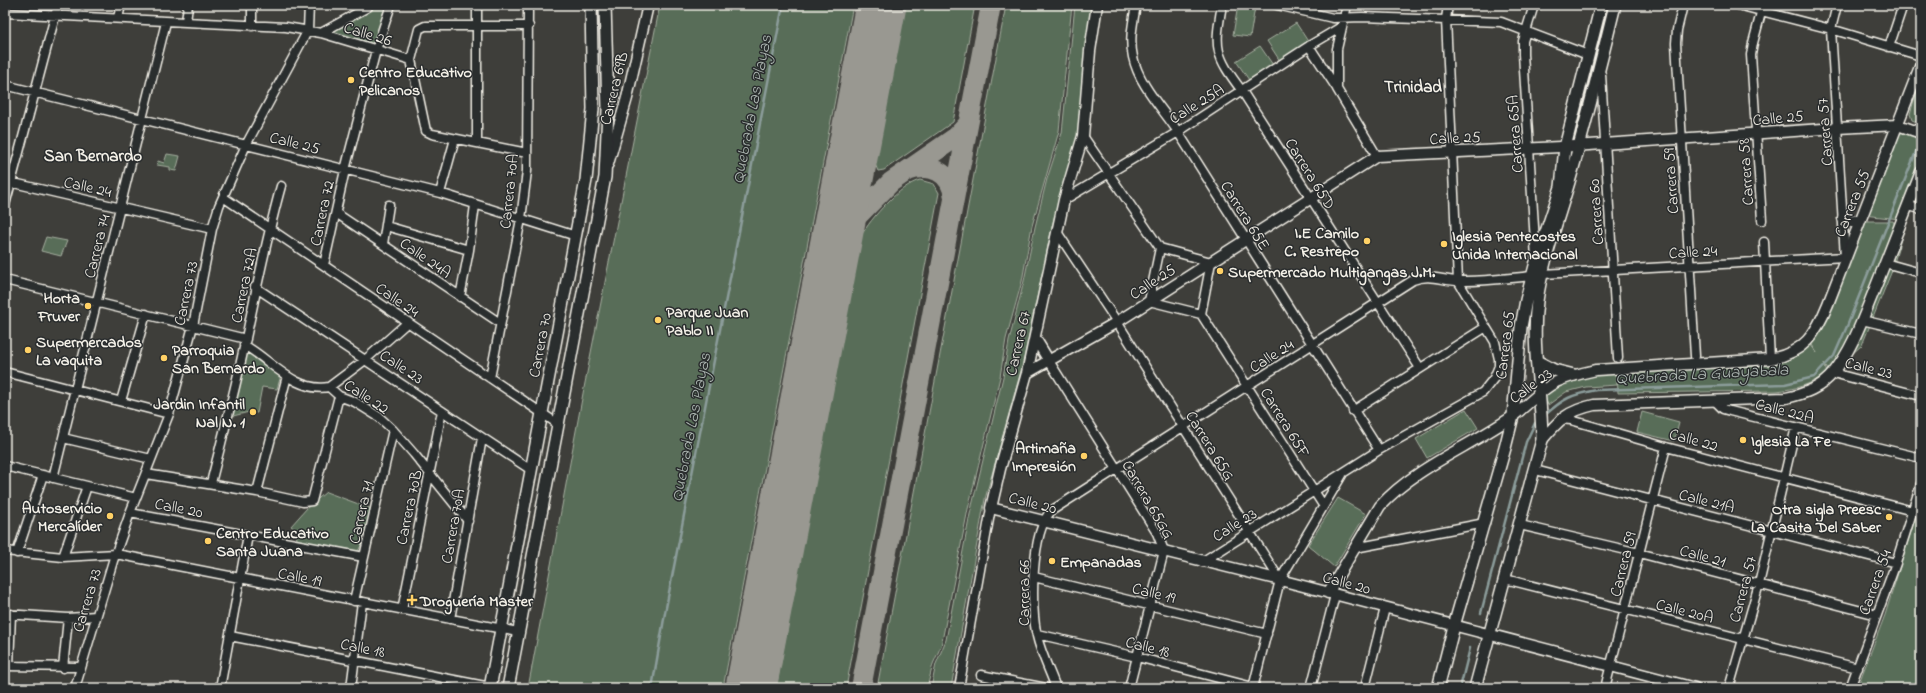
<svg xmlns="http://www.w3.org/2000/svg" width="1926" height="693" font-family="'Indie Flower',sans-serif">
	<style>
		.green { fill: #586d58; stroke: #a6afa0 }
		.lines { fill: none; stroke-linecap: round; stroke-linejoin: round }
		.stream { stroke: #8c9d9b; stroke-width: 2.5 }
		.taxiway { stroke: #999891; stroke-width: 20 }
		.runway { stroke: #999891; stroke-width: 51 }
		.minor-casing { stroke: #f4f1e8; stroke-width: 11 }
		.tertiary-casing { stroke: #f4f1e8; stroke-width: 13 }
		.secondary-casing { stroke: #f4f1e8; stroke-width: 14 }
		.minor { stroke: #2a2d2e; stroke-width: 8 }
		.tertiary { stroke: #2a2d2e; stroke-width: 10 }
		.secondary { stroke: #2a2d2e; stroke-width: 11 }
		.poi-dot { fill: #ffd166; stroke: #2a2d2e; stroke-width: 1.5 }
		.labels { text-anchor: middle; stroke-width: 3; stroke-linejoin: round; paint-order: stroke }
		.street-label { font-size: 16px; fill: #f4f1e8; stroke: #2a2d2e }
		.poi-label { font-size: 16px; font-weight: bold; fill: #f4f1e8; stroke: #2a2d2e; text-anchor: start }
		.neighbourhood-label { font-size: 17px; font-weight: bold; fill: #f4f1e8; stroke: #2a2d2e }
		.water-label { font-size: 17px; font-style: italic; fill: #afb9b4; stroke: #2a2d2e }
	</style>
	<rect width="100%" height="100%" fill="#3e3e3a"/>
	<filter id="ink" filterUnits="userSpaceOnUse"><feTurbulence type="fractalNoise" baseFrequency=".025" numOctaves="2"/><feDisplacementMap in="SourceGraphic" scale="8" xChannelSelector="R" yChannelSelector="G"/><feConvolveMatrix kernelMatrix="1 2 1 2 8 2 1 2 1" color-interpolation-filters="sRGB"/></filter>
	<g filter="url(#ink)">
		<path class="green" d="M374 5H387L373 48 333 32 363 14Z
			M660 5H853L723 688H528L584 388Z
			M904 5H975L953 122 884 170 878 171 875 164Z
			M1006 5H1072L1059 131 1032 226 1022 281 1006 339 1000 377 968 509 941 646 933 664 927 688H877Z
			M1075 5H1093L1085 44 1078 134 1054 218 1022 367 985 499 951 688H931L936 664 946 640 970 514 1003 377 1009 341 1024 281 1035 227 1047 179 1062 133Z
			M1238 5 1255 7 1250 37 1233 35Z
			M1296 23 1309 43 1280 61 1267 41Z
			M1260 46 1273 65 1249 80 1236 61Z
			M1921 77V124L1912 120 1910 114Z
			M1898 130 1921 137V181L1900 219 1863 215Z
			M167 154 180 156 176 171 170 170V167L157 165 158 161 164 163Z
			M920 180 934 184 939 193 938 198 846 688H776L861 236C871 218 900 185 920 180Z
			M1861 221H1893L1901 239 1891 273 1862 345 1830 374 1824 363 1827 373C1811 385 1796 389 1776 391L1618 393 1617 372 1763 366C1781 362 1795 355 1810 344L1817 353 1809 340Z
			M46 237 67 241 61 256 41 251Z
			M244 350 281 375 277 389 262 387 257 413 249 412 229 417Z
			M1617 372V385L1586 387 1566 392 1548 405 1543 392 1593 373Z
			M1466 409 1478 428 1427 458 1416 439Z
			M1642 412 1679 422 1674 441 1637 432Z
			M326 492 372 509 368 532 356 555 305 546 297 540 296 530 291 526 307 508Z
			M1338 498 1366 514 1334 567 1308 545Z
			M1921 499V688H1857L1885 615Z"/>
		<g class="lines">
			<path class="stream" d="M1545 415C1564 398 1571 395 1596 390L1785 384 1814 377 1834 356 1848 324 1921 139
				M1481 613 1526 442 1535 423 1538 421
				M652 688 665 613 783 5
				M1460 688 1470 648"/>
			<path class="taxiway" d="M907 171C930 163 951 171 954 197
				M837 237 891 182 956 137 968 124
				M861 688 991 5"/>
			<path class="runway" d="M751 688 881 5"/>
			<defs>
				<path id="minor" d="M477 5V143
					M1136 5C1133 22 1129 40 1133 57 1139 85 1163 109 1178 132L1379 450
					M1222 5C1214 49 1215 55 1242 91L1420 368
					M1277 5 1333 18 1362 17 1501 22 1588 55
					M1347 5 1337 49V89L1377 156
					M1683 5 1677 30 1676 43 1695 356
					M1738 5 1831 29 1921 56
					M5 13 286 27 321 33 411 60
					M118 18 121 5
					M186 22 188 5
					M252 26V5
					M321 33 368 7
					M1309 46 1336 87
					M1889 47 1903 5
					M1601 74 1618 358
					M5 85 440 193 576 236
					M1083 136 1160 248 1211 262 1201 314 1323 505
					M527 153 432 134 426 131 411 60 419 29 425 26H529
					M5 181 212 229
					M440 193 455 139
					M223 197 558 424
					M1064 200 1178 132 1309 46 1341 27
					M5 205 58 5
					M1908 206 1921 209
					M336 213 500 323
					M1762 220 1751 55 1753 43 1763 5
					M386 226 469 250
					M1057 232 1117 322 1280 580
					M1764 242 1770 359
					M383 244 389 205
					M1160 248 1149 301 1201 314
					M1536 258 1523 54V41L1534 5 1533 7 1538 5
					M1885 263 1921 273
					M324 265 345 170 376 50 391 5
					M1543 274 1845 257 1831 29 1837 5
					M5 280 246 339
					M255 287 531 470
					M460 297 469 250 475 205
					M1862 320 1921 334
					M244 345C271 360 295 393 329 387L339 396 355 402 379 417 393 430 414 454 468 521
					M1049 361 1157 533 1164 551 1129 688
					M5 372 169 414
					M1833 373 1921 396
					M490 378 521 219 527 171 528 5
					M329 387 365 360 408 322
					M121 401 146 314
					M1715 401 1723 409 1730 411 1921 458
					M1353 411 1486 327
					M1560 419 1571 420 1666 447 1913 511
					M63 438 151 459
					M5 466 136 498
					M1535 470 1896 563
					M146 474 257 492 303 502 312 501 339 396
					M53 478 166 22
					M211 483C223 435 236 387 246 338 257 287 267 236 281 186
					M257 492 287 376
					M130 513 364 557
					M1520 525 1639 553 1877 615
					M1355 548 1485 523
					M5 551 63 557 116 554 518 632
					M17 553 43 475
					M63 557 87 486
					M1202 562 1379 450 1483 392 1494 378 1499 366V359L1495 342 1458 281 1446 19 1448 5
					M1034 577 1267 634
					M1505 579 1858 668
					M354 601 393 430
					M402 610 442 411
					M5 614 68 618 96 616
					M450 619 482 438
					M1037 634 1137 657 1253 687
					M230 636 490 687
					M5 666 80 667
					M9 666 11 614
					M63 668 68 618
					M981 675 1046 688
					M75 688 113 561 130 513 169 414 193 326 212 229 219 206 246 145 308 30 309 5
					M220 688 248 535
					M351 688 362 602
					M959 688 991 508
					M1056 688C1050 671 1041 654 1037 636 1030 608 1031 532 1051 511L1413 280C1430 273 1442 281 1459 281 1483 282 1508 278 1533 276
					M1253 688 1280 580 1342 475
					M1311 688 1335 595
					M1365 688 1385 608
					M1605 688 1666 447
					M1729 688 1759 584 1796 427
					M1850 688 1896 563 1921 484"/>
				<path id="tertiary" d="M1097 5 1090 51 1083 136 1064 200 1027 373 1000 469 991 508 1280 580 1695 688
					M608 164 627 98 648 5
					M1843 218 1851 221 1860 220
					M1035 338 1049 361
					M1027 373 1117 322 1377 156 1560 147 1837 128 1898 125 1921 133
					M1542 440C1559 420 1567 411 1594 405L1786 398C1804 394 1821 388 1833 373 1853 349 1864 315 1876 286 1891 248 1906 210 1921 172
					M1328 593 1380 506C1415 467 1471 446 1513 416 1528 405 1539 391 1556 382 1569 376 1582 373 1596 370L1770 359C1804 353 1816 334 1828 304L1921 64"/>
				<path id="secondary" d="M1537 361 1554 370 1574 375
					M490 688 586 180 593 109 591 5
					M508 688 605 177 608 110 605 5
					M1438 688 1454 626 1505 448 1513 416 1521 327 1526 300 1536 262 1561 187 1565 147 1601 5
					M1475 688 1542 440C1542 394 1531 348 1537 301 1542 262 1560 214 1571 175 1587 119 1601 62 1615 5"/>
			</defs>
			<use href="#minor" class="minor-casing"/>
			<use href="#tertiary" class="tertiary-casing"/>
			<use href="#secondary" class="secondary-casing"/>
			<use href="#minor" class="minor"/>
			<use href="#tertiary" class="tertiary"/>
			<use href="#secondary" class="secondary"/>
		</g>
	</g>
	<g class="poi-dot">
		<circle cx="351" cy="80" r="4"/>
		<circle cx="1367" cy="241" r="4"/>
		<circle cx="1444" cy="244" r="4"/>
		<circle cx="1220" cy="271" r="4"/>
		<circle cx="88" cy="306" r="4"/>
		<circle cx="658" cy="320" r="4"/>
		<circle cx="28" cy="350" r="4"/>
		<circle cx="164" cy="358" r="4"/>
		<circle cx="253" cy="412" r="4"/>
		<circle cx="1743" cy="440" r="4"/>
		<circle cx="1084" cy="456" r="4"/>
		<circle cx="110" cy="516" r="4"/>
		<circle cx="1889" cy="517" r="4"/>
		<circle cx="208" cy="541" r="4"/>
		<circle cx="1052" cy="561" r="4"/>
		<path d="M410 594h4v4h4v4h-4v4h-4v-4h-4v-4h4z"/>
	</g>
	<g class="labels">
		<g class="street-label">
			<text transform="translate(368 33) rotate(17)" y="6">Calle 26</text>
			<text transform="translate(613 88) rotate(-76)" y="6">Carrera 69B</text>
			<text transform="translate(1196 103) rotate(-32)" y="6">Calle 25A</text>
			<text transform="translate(1778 117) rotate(-5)" y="6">Calle 25</text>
			<text transform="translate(1824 132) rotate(-94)" y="6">Carrera 57</text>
			<text transform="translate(1514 134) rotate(-94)" y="6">Carrera 65A</text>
			<text transform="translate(1455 137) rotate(-3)" y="6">Calle 25</text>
			<text transform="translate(295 142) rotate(14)" y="6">Calle 25</text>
			<text transform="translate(1745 172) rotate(-94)" y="6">Carrera 58</text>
			<text transform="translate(1311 173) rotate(58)" y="6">Carrera 65D</text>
			<text transform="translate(1670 181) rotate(-94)" y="6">Carrera 59</text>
			<text transform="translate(88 186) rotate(13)" y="6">Calle 24</text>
			<text transform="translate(508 191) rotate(-84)" y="6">Carrera 70A</text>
			<text transform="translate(1851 203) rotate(-68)" y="6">Carrera 55</text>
			<text transform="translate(1595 212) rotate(-94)" y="6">Carrera 60</text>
			<text transform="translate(321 213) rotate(-78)" y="6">Carrera 72</text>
			<text transform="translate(1246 215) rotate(58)" y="6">Carrera 65E</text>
			<text transform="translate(96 246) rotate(-76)" y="6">Carrera 74</text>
			<text transform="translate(1693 251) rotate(-3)" y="6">Calle 24</text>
			<text transform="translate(426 257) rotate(35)" y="6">Calle 24A</text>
			<text transform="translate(1152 281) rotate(-33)" y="6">Calle 25</text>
			<text transform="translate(243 285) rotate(-78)" y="6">Carrera 72A</text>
			<text transform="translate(185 293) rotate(-78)" y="6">Carrera 73</text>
			<text transform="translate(398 299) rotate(34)" y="6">Calle 24</text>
			<text transform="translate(1017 343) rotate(-77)" y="6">Carrera 67</text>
			<text transform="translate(539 345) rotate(-79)" y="6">Carrera 70</text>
			<text transform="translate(1504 345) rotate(-83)" y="6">Carrera 65</text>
			<text transform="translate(1271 355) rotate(-32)" y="6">Calle 24</text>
			<text transform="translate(402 366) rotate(33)" y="6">Calle 23</text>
			<text transform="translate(1869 367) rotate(14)" y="6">Calle 23</text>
			<text transform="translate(1530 385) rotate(-36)" y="6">Calle 23</text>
			<text transform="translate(367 396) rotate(33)" y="6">Calle 22</text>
			<text transform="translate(1785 410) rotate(14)" y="6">Calle 22A</text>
			<text transform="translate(1286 422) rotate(58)" y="6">Carrera 65F</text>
			<text transform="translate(1694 439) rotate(15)" y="6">Calle 22</text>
			<text transform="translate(1211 445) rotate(58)" y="6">Carrera 65G</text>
			<text transform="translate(1149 499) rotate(60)" y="6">Carrera 65GG</text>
			<text transform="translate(1707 500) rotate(14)" y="6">Calle 21A</text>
			<text transform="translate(1033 502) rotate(14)" y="6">Calle 20</text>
			<text transform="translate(179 507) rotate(11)" y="6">Calle 20</text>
			<text transform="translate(408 507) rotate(-78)" y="6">Carrera 70B</text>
			<text transform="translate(360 512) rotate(-77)" y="6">Carrera 71</text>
			<text transform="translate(1234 524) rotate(-32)" y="6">Calle 23</text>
			<text transform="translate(452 526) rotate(-80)" y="6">Carrera 70A</text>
			<text transform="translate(1703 555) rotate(15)" y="6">Calle 21</text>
			<text transform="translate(1622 564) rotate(-76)" y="6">Carrera 59</text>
			<text transform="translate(300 576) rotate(11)" y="6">Calle 19</text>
			<text transform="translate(1347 582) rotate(15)" y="6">Calle 20</text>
			<text transform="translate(1874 582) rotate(-70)" y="6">Carrera 54</text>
			<text transform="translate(1742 589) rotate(-75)" y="6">Carrera 57</text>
			<text transform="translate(1154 592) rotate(14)" y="6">Calle 19</text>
			<text transform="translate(1023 593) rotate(-90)" y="6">Carrera 66</text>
			<text transform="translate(86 600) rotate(-73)" y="6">Carrera 73</text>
			<text transform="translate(1685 610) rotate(14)" y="6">Calle 20A</text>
			<text transform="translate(1148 646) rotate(14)" y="6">Calle 18</text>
			<text transform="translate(363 647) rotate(11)" y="6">Calle 18</text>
		</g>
		<g class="poi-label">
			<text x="359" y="77">Centro Educativo<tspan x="359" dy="18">Pelicanos</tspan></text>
			<text x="1359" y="238" text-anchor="end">I.E Camilo<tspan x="1359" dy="18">C. Restrepo</tspan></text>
			<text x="1452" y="241">Iglesia Pentecostes<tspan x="1452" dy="18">Unida Internacional</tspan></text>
			<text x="1228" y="277">Supermercado Multigangas J.M.</text>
			<text x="80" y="303" text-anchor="end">Horta<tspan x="80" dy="18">Fruver</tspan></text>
			<text x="666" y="317">Parque Juan<tspan x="666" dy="18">Pablo II</tspan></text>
			<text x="36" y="347">Supermercados<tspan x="36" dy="18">La vaquita</tspan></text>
			<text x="172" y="355">Parroquia<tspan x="172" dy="18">San Bernardo</tspan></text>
			<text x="245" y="409" text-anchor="end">Jardin Infantil<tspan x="245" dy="18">Nal N. 1</tspan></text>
			<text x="1751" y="446">Iglesia La Fe</text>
			<text x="1076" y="453" text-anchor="end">Artimaña<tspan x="1076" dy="18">Impresión</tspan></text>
			<text x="102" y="513" text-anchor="end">Autoservicio<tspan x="102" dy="18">Mercalíder</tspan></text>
			<text x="1881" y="514" text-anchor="end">Otra sigla Preesc<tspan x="1881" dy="18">La Casita Del Saber</tspan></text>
			<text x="216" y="538">Centro Educativo<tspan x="216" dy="18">Santa Juana</tspan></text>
			<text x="1060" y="567">Empanadas</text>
			<text x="420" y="606">Droguería Master</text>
		</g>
		<g class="neighbourhood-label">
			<text x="1413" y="92">Trinidad</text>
			<text x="93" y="161">San Bernardo</text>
		</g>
		<g class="water-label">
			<text transform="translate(751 109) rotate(-79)" y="6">Quebrada Las Playas</text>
			<text transform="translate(1702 373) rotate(-3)" y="6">Quebrada La Guayabala</text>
			<text transform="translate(690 427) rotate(-79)" y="6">Quebrada Las Playas</text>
		</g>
	</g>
	<rect width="1926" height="693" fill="none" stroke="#2a2d2e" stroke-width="20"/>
	<rect x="10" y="10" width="1906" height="673" fill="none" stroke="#f4f1e8" stroke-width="1.5" filter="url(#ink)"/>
</svg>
